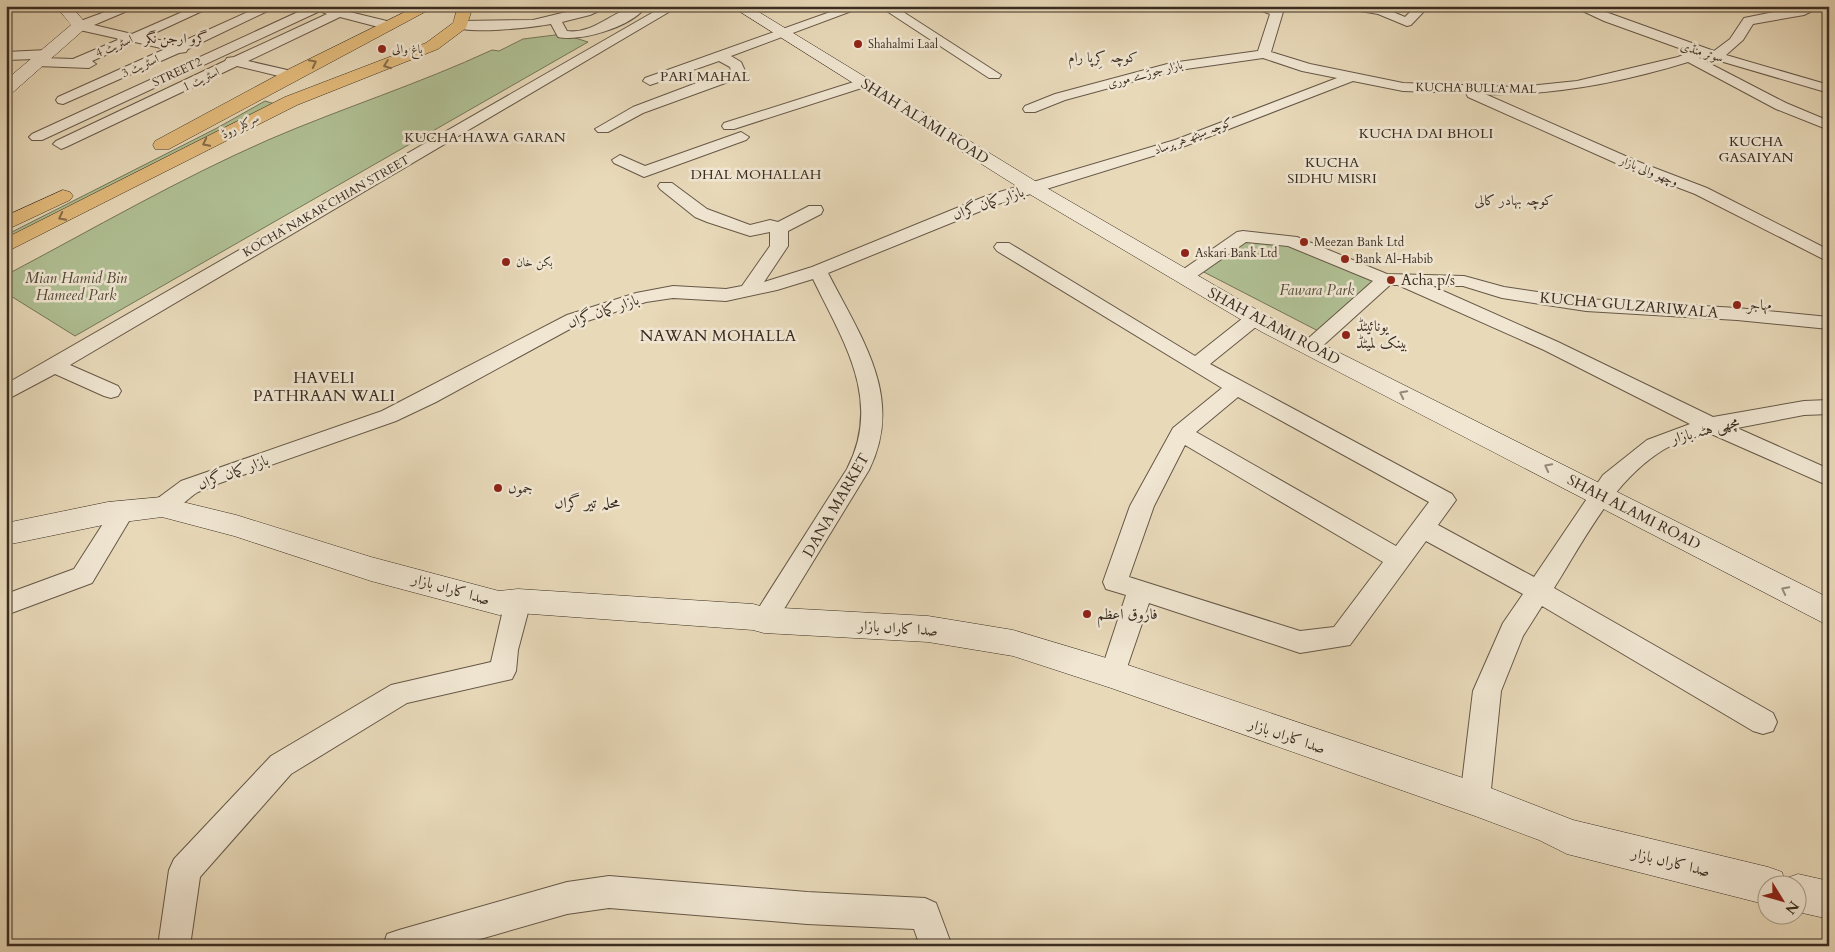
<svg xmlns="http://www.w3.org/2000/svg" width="1835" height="952" font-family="Cardo,Amiri,serif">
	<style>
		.green { fill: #b0c094; stroke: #75765a }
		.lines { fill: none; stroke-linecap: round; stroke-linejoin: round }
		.street-casing { stroke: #665847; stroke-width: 2 }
		.secondary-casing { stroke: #3a2d21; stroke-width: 1 }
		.primary-casing { stroke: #3a2d21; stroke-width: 1 }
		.street { fill: #f0e6d2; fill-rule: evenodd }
		.secondary { fill: #f0e6d2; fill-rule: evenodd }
		.primary { fill: #e4bc7c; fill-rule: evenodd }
		.oneway { stroke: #866d4a }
		.oneway2 { stroke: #958a7a }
		.poi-dot { fill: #8f2418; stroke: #f0e6d2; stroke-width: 2 }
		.labels { text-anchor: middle; stroke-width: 5; stroke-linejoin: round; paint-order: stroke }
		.far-poi-label { font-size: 12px; fill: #3a2d21; stroke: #f0e6d2; text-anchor: start }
		.far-street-label { font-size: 12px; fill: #3a2d21; stroke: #f0e6d2 }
		.far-neighbourhood-label { font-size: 14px; fill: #3a2d21; stroke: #f0e6d2 }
		.street-label { font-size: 15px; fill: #3a2d21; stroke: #f0e6d2 }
		.park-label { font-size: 15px; font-style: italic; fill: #524a38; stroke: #f0e6d2 }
		.poi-label { font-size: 15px; fill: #3a2d21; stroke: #f0e6d2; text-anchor: start }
		.neighbourhood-label { font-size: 16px; fill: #3a2d21; stroke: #f0e6d2 }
	</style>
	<rect width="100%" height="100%" fill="#e8d9b9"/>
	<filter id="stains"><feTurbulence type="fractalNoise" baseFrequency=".004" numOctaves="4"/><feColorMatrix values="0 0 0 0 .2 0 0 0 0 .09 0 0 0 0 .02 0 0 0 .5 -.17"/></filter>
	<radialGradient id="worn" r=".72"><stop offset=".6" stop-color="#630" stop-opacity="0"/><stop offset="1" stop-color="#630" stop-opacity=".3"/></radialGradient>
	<path class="green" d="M563 34 588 42 75 336 6 293V275C93 229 179 179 268 140 342 108 419 84 492 50L499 51 523 39Z
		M265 101 275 104 6 241V235L217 128Z
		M1237 237 1276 239 1385 280 1326 335 1196 268Z"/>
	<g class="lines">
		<defs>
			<path id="street" d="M121 6H139L94 25 132 34 196 6H213L146 37 177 44 261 6H278L188 49 186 52 179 53 63 104 58 103 56 100 58 97 165 49 135 42 92 61 96 64 89 68 38 66 31 62 35 59 6 60V52L47 50 54 54 52 57 44 58 73 59 120 39 75 29 74 26 75 23Z
				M311 6H325L395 23 396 26 390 30 340 17 248 61 296 72 298 75 296 78 291 79 237 66 66 147 61 149 53 144 56 141 225 61 227 58 234 57 327 14 320 11 42 140H32L29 137 32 134Z
				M591 6H610L590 15 562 22 567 31C596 35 616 6 642 6L644 9C629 27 581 42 558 37L551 24C535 27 463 36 454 25L460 21 533 20Z
				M664 6H679L70 365 118 386 121 391 118 396 111 398 104 396 55 374 6 400V384Z
				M847 6H865L731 56 741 62 745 71 739 78 643 113 608 132H598L595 129 633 107 731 70 730 67 719 61 650 85 643 81 645 78Z
				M879 6H894L1001 75 999 78H989Z
				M1249 6H1270L1281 9 1283 12 1271 52 1310 64 1403 83 1518 87 1577 81 1678 57 1690 52 1604 21 1572 6H1589L1714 51 1730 39 1744 18 1804 6H1822L1804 15 1753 24 1743 40 1726 55 1829 85V93L1703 56 1699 58 1786 103 1829 121V130L1776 109 1688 62C1623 82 1553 96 1485 94L1639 162 1707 188 1829 250V262L1695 194 1627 168 1468 97 1466 93 1403 91 1353 81 1185 146 998 204 828 273C861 338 905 397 869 470L773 627 764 630 755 627 751 620 847 469C883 400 843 341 813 279L777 290 726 301 673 298 646 302 581 323 436 402 396 421 220 483C213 486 205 489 198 492 183 501 173 519 154 513L150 507 154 501 181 481 382 411 567 315 636 293 673 286 726 289 742 286 770 246V232L750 236 707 222 695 217 660 189 658 186 660 183H672L707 209 750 225 770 220 778 222 809 206H821L823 210 821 214 788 231V246L764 282 812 267 986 196 1175 140 1337 78 1302 71 1263 58 1172 71 1065 100 1035 112H1025L1023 109 1025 106 1055 94 1171 63 1258 51 1270 14Z
				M1347 6 1381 7 1405 17 1416 6H1429L1411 25 1407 26 1378 14 1349 9Z
				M863 79 868 80 870 83 868 86 734 129H724L722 126 724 123Z
				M741 132 749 137 746 140 644 177 614 163 612 160 620 155 645 166Z
				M1243 231 1297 237 1387 274 1464 276 1504 287 1586 299 1737 308 1829 317V329L1737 320 1586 311 1502 298 1463 286H1432L1558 342 1713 417 1804 401 1829 400V414L1804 415 1737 428 1829 469V486L1709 433C1694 437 1676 442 1663 450 1612 482 1585 539 1554 588L1773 713 1777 722 1773 731 1763 734 1753 731 1542 606 1523 636 1501 691 1490 799 1485 809 1475 813 1465 809 1460 799 1473 691 1503 623 1523 594 1426 541 1350 645 1300 653 1149 603 1122 682 1113 685 1104 682 1100 674 1126 595 1106 589 1103 582 1130 506 1173 428 1222 388 997 251 994 247 997 243H1009L1195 356 1248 314H1262L1265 318 1262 322 1210 364 1452 494 1456 500 1438 525 1534 577 1603 475 1647 440 1690 424 1544 350 1398 285H1390L1317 351 1310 353 1303 351 1300 347 1303 343 1373 281 1288 246 1246 242 1190 281H1178L1175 277 1178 273 1237 232ZM1238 397 1429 502 1396 546 1196 432ZM1185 445 1383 562 1334 627 1300 631 1129 577 1154 506Z
				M123 502 131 505 135 511 92 583 6 615V594L74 569 115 505Z
				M518 591 527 594 531 601 518 650 516 671 512 679 407 703 291 774 200 877 190 946H158L169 870 174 859 271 756 391 685 491 662 505 601 509 594Z
				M609 876 807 892 925 898 936 903 952 946H920L914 929 807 924 609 908 567 914 456 946H383L387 934 399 930 567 882Z"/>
			<path id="secondary" d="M56 6H71L88 26 12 93 6 94V80L71 25Z
				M731 6H749L1040 184 1278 322 1829 598V626L1262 332 1026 192Z
				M162 497 236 515 371 557 499 591 518 589 753 604 764 607 928 616 1013 630 1113 660 1475 782 1573 820 1768 867 1782 872 1784 879 1798 874 1829 881V919L1798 912V884H1768V905L1567 854 1539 840 1475 816 1111 688 1013 656 928 642 764 633 753 630 518 613 499 615 371 581 234 536 162 517 108 524 6 545V523L108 502Z"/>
			<path id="primary" d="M417 6H436L169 149H155L153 145 155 141 285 71Z
				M458 6H473L466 28 438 49 297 105 6 252V238L285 97 426 43 453 23Z
				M63 190 70 192 73 196 70 200 6 230V216Z"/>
		</defs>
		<use href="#street" class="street-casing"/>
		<use href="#secondary" class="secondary-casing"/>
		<use href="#primary" class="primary-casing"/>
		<use href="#street" class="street"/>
		<use href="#secondary" class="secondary"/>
		<use href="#primary" class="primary"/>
	</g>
	<defs><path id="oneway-chevron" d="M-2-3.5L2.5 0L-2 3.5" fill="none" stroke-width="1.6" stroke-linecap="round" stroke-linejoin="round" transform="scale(1.25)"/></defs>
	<g class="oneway">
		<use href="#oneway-chevron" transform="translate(313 63) rotate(-27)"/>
		<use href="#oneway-chevron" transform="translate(387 65) rotate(160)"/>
		<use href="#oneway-chevron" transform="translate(206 143) rotate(153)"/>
		<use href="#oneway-chevron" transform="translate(62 217) rotate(153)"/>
	</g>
	<g class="oneway2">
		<use href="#oneway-chevron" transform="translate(1403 394) rotate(-153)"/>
		<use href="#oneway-chevron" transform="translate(1548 467) rotate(-153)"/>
		<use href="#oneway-chevron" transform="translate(1785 590) rotate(-153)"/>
	</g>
	<g class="poi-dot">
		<circle cx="858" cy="44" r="5"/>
		<circle cx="382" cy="49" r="5"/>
		<circle cx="1304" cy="242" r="5"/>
		<circle cx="1185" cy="253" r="5"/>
		<circle cx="1345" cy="259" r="5"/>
		<circle cx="506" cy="262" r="5"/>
		<circle cx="1391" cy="280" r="5"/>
		<circle cx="1737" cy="305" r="5"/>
		<circle cx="1346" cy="335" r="5"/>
		<circle cx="498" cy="488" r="5"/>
		<circle cx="1087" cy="614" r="5"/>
	</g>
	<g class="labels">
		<g class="far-poi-label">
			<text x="868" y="48">Shahalmi Laal</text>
			<text x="392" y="53">باغ والی</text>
			<text x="1314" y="246">Meezan Bank Ltd</text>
			<text x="1195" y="257">Askari Bank Ltd</text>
			<text x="1355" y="263">Bank Al-Habib</text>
			<text x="516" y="266">بکن خان</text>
		</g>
		<g class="far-street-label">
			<text transform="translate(114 46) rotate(-23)" y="4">اسٹریٹ 4</text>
			<text transform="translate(1702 52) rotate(17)" y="4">سوتر منڈی</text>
			<text transform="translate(140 66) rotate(-24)" y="4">اسٹریٹ 3</text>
			<text transform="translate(177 72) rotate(-25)" y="4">STREET2</text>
			<text transform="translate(1145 74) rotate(-15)" y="4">بازار جوڑے موری</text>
			<text transform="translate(201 79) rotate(-25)" y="4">اسٹریٹ 1</text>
			<text transform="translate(1476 88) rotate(1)" y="4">KUCHA BULLA MAL</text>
			<text transform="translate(240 126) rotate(-27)" y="4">سرکلر روڈ</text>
			<text transform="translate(1193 136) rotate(-21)" y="4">کوچہ سیٹھ ہر پرساد</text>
			<text transform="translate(1649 171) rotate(22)" y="4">وچھو والی بازار</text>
			<text transform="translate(326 206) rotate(-30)" y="4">KOCHA NAKAR CHIAN STREET</text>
		</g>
		<g class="far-neighbourhood-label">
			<text x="176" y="43">گرو ارجن نگر</text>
			<text x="1103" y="62">کوچہ کِرپا رام</text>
			<text x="705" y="81">PARI MAHAL</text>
			<text x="1426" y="138">KUCHA DAI BHOLI</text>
			<text x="485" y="142">KUCHA HAWA GARAN</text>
			<text x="1756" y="146">KUCHA<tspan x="1756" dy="16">GASAIYAN</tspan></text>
			<text x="1332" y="167">KUCHA<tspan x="1332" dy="16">SIDHU MISRI</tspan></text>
			<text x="756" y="179">DHAL MOHALLAH</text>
			<text x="1514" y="205">کوچہ بہادر کالی</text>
		</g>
		<g class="street-label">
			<text transform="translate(925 121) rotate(32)" y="5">SHAH ALAMI ROAD</text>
			<text transform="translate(988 203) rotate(-19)" y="5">بازار کمان گراں</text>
			<text transform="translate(1629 305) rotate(5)" y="5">KUCHA GULZARIWALA</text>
			<text transform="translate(603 311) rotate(-19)" y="5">بازار کمان گراں</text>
			<text transform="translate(1274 326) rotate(28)" y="5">SHAH ALAMI ROAD</text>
			<text transform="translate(1705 430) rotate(-15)" y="5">مچھی ہٹہ بازار</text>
			<text transform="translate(233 472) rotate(-20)" y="5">بازار کمان گراں</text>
			<text transform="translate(836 505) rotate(-60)" y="5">DANA MARKET</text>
			<text transform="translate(1634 512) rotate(27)" y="5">SHAH ALAMI ROAD</text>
			<text transform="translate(451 589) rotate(16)" y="5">صدا کاراں بازار</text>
			<text transform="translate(898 628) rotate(4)" y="5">صدا کاراں بازار</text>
			<text transform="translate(1287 736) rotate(19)" y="5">صدا کاراں بازار</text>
			<text transform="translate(1671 862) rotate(14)" y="5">صدا کاراں بازار</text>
		</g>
		<g class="park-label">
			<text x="76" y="283">Mian Hamid Bin<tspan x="76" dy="17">Hameed Park</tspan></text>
			<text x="1317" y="295">Fawara Park</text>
		</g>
		<g class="poi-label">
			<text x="1401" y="285">Acha p/s</text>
			<text x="1747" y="310">مہاجر</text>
			<text x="1356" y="331">یونائیٹڈ<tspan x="1356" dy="17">بینک لمیٹڈ</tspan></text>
			<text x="508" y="493">جموں</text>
			<text x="1097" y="619">فاروق اعظم</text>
		</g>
		<g class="neighbourhood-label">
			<text x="718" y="341">NAWAN MOHALLA</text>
			<text x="324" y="383">HAVELI<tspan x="324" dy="18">PATHRAAN WALI</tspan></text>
			<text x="587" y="508">محلہ تیر گراں</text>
		</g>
	</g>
	<rect width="1835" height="952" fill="none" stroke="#e8d9b9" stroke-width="25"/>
	<rect x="8" y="8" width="1820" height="937" fill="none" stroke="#3a2d21" stroke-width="2.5"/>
	<rect x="12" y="12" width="1810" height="927" fill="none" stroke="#3a2d21"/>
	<g transform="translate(1782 900) rotate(127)"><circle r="24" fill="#f0e6d2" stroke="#a79c8b"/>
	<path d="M0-4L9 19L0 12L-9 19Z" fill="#8f2418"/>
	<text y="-8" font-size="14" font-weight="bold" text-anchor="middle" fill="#3a2d21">N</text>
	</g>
	<rect width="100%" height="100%" filter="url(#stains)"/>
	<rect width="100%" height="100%" fill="url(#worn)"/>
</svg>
